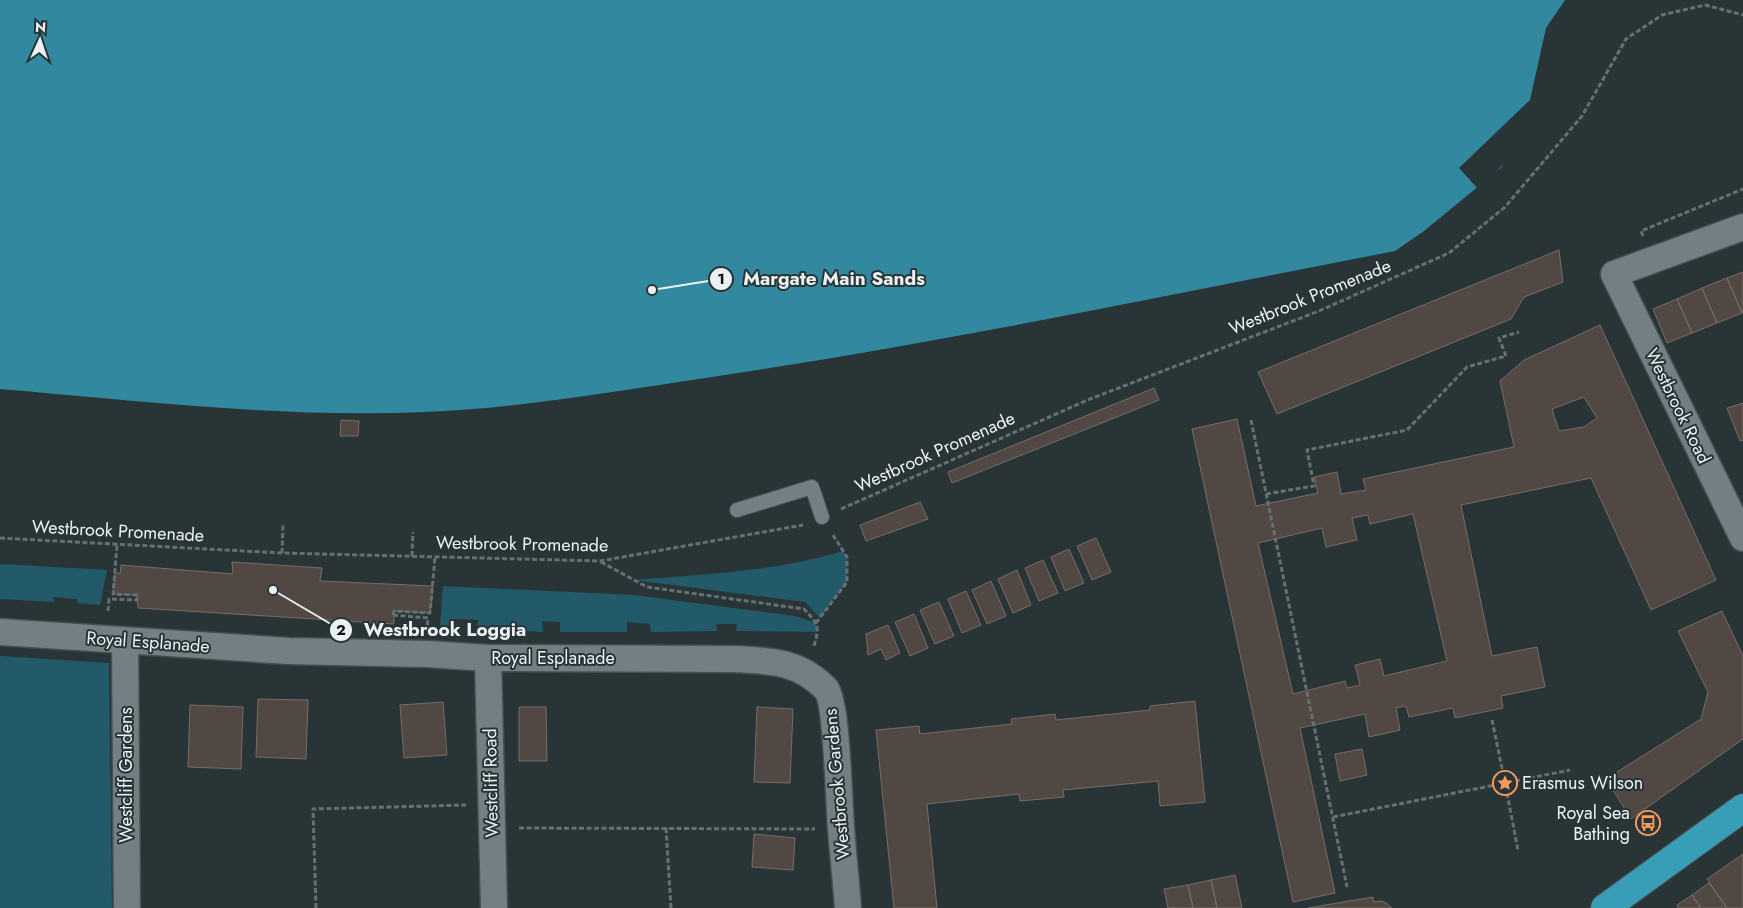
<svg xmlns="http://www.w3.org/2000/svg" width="1743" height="908" font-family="Jost,sans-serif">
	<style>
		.green { fill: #235a69 }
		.water { fill: #32889e }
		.pier { fill: #293437 }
		.building { fill: #524843; stroke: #776d67; fill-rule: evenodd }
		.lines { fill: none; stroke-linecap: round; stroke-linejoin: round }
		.lane-casing { stroke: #454f52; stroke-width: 16 }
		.street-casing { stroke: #454f52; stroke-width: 29 }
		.highway-casing { stroke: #454f52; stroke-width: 30 }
		.path { stroke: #667073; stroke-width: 3; stroke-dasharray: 5 2.5; stroke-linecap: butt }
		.lane { stroke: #738083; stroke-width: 14 }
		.street { stroke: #738083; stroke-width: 26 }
		.highway { stroke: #389eb8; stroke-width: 28 }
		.labels { text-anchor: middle; stroke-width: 4; stroke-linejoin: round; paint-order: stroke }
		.street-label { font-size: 18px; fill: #eaf1f3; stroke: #293437 }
		.poi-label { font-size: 18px; fill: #eaf1f3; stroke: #293437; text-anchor: start }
		.leader { fill: none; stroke: #eaf1f3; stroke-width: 2 }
		.callout-dot { fill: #eaf1f3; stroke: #293437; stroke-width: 2 }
		.mark-label { font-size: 15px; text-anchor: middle; font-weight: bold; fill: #111 }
		.callout-label { font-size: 19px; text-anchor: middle; font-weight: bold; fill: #eaf1f3; stroke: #293437; stroke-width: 4; stroke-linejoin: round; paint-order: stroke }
	</style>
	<rect width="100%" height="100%" fill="#293437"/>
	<path class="green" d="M843 551 847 557V582L820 618 805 602 633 580C703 574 775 572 843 551Z
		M0 564 107 570 100 605 77 603V599L53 597 54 602 0 599Z
		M443 586 634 595 795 616 816 623 818 632 736 631 737 624H716L717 631 651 632 650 624 627 622V632H560V622L542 621 543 632 477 628 478 620 454 619 453 627 440 626Z
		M0 656 109 663 112 908H0Z"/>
	<path class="water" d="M0 0H1589L1502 167 1424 231 1395 251C1168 295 941 343 712 377 617 391 521 408 424 412 282 418 141 401 0 389Z"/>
	<path class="pier" d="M1565 0H1592L1593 6 1590 9 1569 60 1559 90 1537 129 1479 190 1459 168 1530 100 1546 28Z"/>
	<path class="building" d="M1559 250 1563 282 1524 297 1511 319 1277 414 1258 372Z
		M1743 272V312L1742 313 1727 278Z
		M1727 278 1742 313 1717 323 1702 288Z
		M1702 288 1717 323 1692 333 1677 299Z
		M1677 299 1692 333 1667 343 1653 309Z
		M1600 325 1716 580 1651 610 1591 478 1461 505 1492 656 1537 647 1545 687 1501 696 1503 708 1455 718 1453 708 1409 717 1406 706 1396 708 1400 730 1369 737 1365 714 1300 728 1335 893 1293 902 1192 429 1237 419 1256 506 1318 493 1314 477 1337 472 1341 494 1366 490 1363 479 1514 447 1500 381 1524 360ZM1584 397 1597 418 1584 427 1559 431 1552 409ZM1413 514 1447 661 1384 676 1380 659 1355 665 1360 685 1347 688 1345 681 1293 694 1258 543 1322 528 1326 547 1357 540 1352 518 1368 515 1370 524Z
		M1154 388 1159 400 952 483 948 472Z
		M1743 403V440L1740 441 1727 408Z
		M341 420 359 421 358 436H340Z
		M920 502 928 519 866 541 860 525Z
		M1096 538 1111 572 1092 580 1077 546Z
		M1069 549 1084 583 1065 591 1051 557Z
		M1043 560 1058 593 1039 601 1025 568Z
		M232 562 322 568 320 581 433 586 430 613 394 611V624L138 608 137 595 113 594 115 572 120 574 121 565 233 574Z
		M1017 570 1031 605 1013 613 998 579Z
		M991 581 1006 616 987 624 972 590Z
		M966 591 981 625 962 633 948 599Z
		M939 602 954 636 935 644 920 610Z
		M1722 611 1743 656V739L1631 819 1606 779 1701 719 1708 692 1678 631Z
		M914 614 928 648 910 656 895 622Z
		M888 625 900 653 886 660 881 649 868 655 866 634Z
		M258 699 308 700 306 759 256 757Z
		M1195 701 1205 802 1160 806 1158 781 1063 790 1064 797 1020 801 1019 794 927 804 937 908H894L876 730 919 726 920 734 1012 724 1011 719 1055 714 1056 720 1150 710V706Z
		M443 702 447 755 404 758 400 705Z
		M190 705 243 707 241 769 188 767Z
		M519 707H546L547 761H519Z
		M757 707 793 709 790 783 754 782Z
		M1362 749 1367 775 1340 781 1335 754Z
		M754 834 795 838 793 870 752 867Z
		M1743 854V908H1727L1707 879Z
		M1235 875 1242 908H1217L1211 880Z
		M1211 880 1217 908H1193L1188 885Z
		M1709 883 1727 908H1701L1692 895Z
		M1188 885 1193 908H1168L1164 889Z
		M1692 895 1701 908H1678L1677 905Z
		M1373 897 1374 902 1381 901 1386 903 1392 908H1308Z"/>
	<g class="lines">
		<defs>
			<path id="lane" d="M737 510 812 487 822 517"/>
			<path id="street" d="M1743 227 1614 274 1743 538
				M0 632 289 651 427 654 488 658 735 659C771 661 799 661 826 689 837 702 839 805 841 828 843 855 846 881 848 908
				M125 641 127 908
				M488 658 494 908"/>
			<path id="highway" d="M1605 908 1743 808"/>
		</defs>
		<use href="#lane" class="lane-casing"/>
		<use href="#street" class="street-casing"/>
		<use href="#highway" class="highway-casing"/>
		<path class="path" d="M1643 236 1641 231 1743 189
			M1251 420 1347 887
			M1266 494 1314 486 1307 450 1407 430 1467 367 1506 356 1499 338 1519 332
			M841 509 1090 399 1319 311 1449 253 1505 207 1582 116 1626 39 1662 15 1705 5 1743 15
			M0 538 282 553 600 561 803 525
			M282 553 283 524
			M412 556 413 532
			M601 562 647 587 804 609C818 624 820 626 814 646
			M108 611 109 599 137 600V595L113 594 117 545
			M393 615 394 611 430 613 435 557
			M393 615 428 618 427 628
			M816 623 847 582V557L833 535
			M1492 720 1503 773
			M1495 783a10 10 0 1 1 20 0a10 10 0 1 1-20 0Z
			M1515 781 1570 770
			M1507 793 1518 850
			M1333 817 1495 785
			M519 828 815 829
			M666 828 671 908
			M316 908 313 809 466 805"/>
		<use href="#lane" class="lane"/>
		<use href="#street" class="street"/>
		<use href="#highway" class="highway"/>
	</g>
	<defs>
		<symbol id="sight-ring" viewBox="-11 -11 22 22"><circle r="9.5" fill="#293437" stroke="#ff9b5b" stroke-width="1.5"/><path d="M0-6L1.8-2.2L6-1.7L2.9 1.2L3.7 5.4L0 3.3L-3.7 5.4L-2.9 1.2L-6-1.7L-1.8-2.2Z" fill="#ff9b5b"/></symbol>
		<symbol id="bus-ring" viewBox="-11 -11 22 22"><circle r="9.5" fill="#293437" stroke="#ff9b5b" stroke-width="1.5"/><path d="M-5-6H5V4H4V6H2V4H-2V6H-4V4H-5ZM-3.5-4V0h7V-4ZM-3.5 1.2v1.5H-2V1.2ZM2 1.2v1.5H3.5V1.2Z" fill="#ff9b5b"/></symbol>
	</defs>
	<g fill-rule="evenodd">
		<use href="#sight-ring" x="1491" y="769" width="28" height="28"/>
		<use href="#bus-ring" x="1634" y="809" width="28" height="28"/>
	</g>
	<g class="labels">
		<g class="street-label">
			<text transform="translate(1310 297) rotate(-22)" y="6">Westbrook Promenade</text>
			<text transform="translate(1678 406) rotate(64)" y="6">Westbrook Road</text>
			<text transform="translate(935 452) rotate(-24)" y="6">Westbrook Promenade</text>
			<text transform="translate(118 531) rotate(3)" y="6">Westbrook Promenade</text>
			<text transform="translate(522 544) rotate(1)" y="6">Westbrook Promenade</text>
			<text transform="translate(148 642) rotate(4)" y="6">Royal Esplanade</text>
			<text x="553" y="664">Royal Esplanade</text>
			<text transform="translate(126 775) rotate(-90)" y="6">Westcliff Gardens</text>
			<text transform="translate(491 783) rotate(-91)" y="6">Westcliff Road</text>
			<text transform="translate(837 784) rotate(-95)" y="6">Westbrook Gardens</text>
		</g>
		<g class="poi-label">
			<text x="1522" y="789">Erasmus Wilson</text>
			<text x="1630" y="819" text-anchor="end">Royal Sea<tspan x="1630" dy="21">Bathing</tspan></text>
		</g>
	</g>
	<path class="leader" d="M652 290L721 279M273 590L341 630"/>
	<g class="callout-dot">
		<circle cx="652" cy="290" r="5"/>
		<circle cx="273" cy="590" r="5"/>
		<circle cx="721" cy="279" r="12"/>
		<circle cx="341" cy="630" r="12"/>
	</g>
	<g class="mark-label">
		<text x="721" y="284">1</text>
		<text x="341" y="635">2</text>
	</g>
	<g class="callout-label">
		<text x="834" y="285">Margate Main Sands</text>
		<text x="445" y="636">Westbrook Loggia</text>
	</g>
	<g transform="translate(40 40) rotate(3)" stroke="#293437" stroke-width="4" paint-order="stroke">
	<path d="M0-4L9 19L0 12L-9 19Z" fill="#eaf1f3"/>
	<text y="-8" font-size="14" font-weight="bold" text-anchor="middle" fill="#eaf1f3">N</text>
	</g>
</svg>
